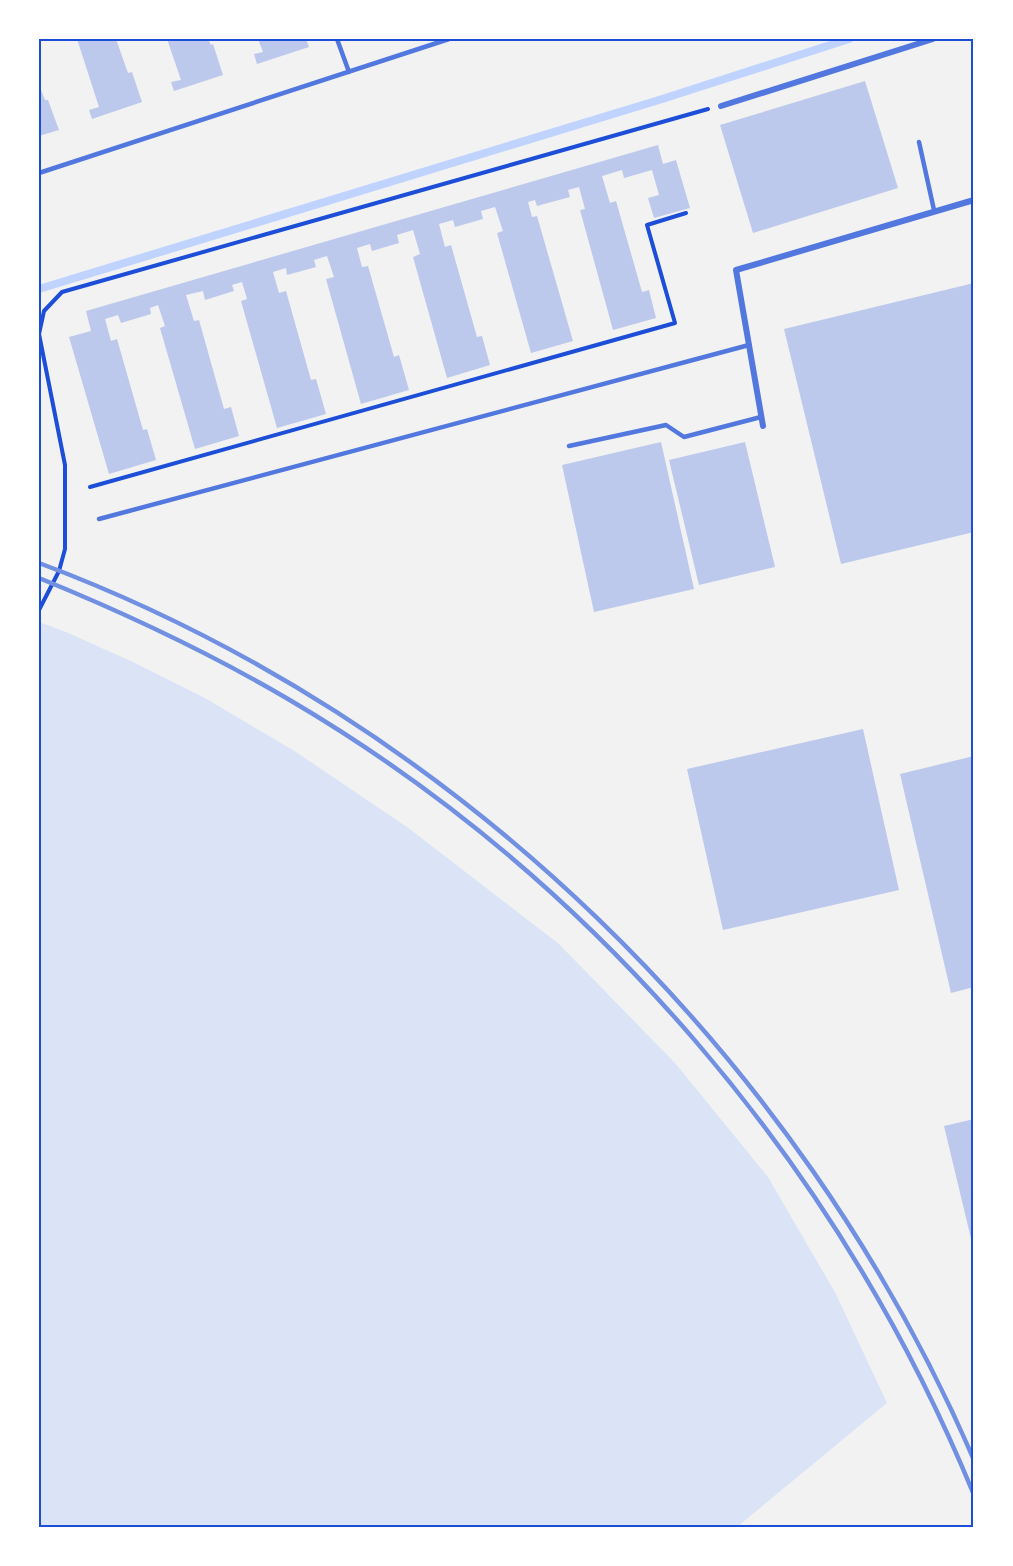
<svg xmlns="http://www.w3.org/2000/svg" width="1013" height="1566" font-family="Cabin,sans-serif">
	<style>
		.green { fill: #dbe4f7 }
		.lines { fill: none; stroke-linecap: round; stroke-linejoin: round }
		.stream { stroke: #bfd3fe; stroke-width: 8 }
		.building { fill: #bdc9ec }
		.path { stroke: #1d4ed8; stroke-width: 4 }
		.service { stroke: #5277de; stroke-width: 4.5 }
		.minor { stroke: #5277de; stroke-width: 6 }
		.rail { stroke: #7290e2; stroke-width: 4.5 }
		.neatline { fill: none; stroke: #1d4ed8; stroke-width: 2 }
	</style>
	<rect width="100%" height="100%" fill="#f2f2f2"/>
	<path class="green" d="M39 622 66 632 133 662 205 698 296 752 407 827 559 944 675 1063 768 1177 836 1294 887 1403 737 1527H39Z"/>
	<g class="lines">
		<path class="stream" d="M39 289 659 100 849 39"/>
	</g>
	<path class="building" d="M77 39H116L128 73 132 72 142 102 92 119 89 110 99 107Z
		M167 39H208L211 45 213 44 223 75 174 91 171 82 181 80Z
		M258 39H306L309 47 257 64 254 54 263 52Z
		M865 81 898 188 753 233 720 125Z
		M39 85 45 100H48L59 130 39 136Z
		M658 145 663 164 676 160 690 208 654 218 648 198 659 195 652 170 624 178 622 170 602 176 610 203 616 201 642 292 649 290 656 318 613 330 580 210 585 209 579 187 568 190 570 197 537 206 535 200 528 202 532 217 537 216 573 341 531 353 497 233 503 231 495 207 481 211 483 219 455 227 453 220 439 224 445 247 451 245 477 337 482 336 490 365 447 378 413 257 420 254 413 230 397 235 399 243 372 251 370 244 357 248 362 267 368 266 394 357 399 355 409 390 361 404 326 279 334 277 327 256 314 260 316 267 287 275 286 268 273 272 279 293 286 291 311 380 316 379 326 414 277 428 241 301 247 299 242 282 232 285 234 291 205 300 203 291 186 295 194 321 199 320 224 409 231 407 239 436 195 449 160 328 165 326 158 305 150 308 151 314 121 323 118 315 105 319 111 341 117 339 143 430 147 429 156 460 109 474 69 337 91 331 86 311Z
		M974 283V532L841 564 784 329Z
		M661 442 694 589 594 612 562 465Z
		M745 442 775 567 699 585 669 460Z
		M863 729 899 890 723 930 687 769Z
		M974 756V987L951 993 900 774Z
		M974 1119V1247H973L944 1126Z"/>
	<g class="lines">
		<path class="path" d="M90 487 675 323 647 225 686 213
			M39 610 59 571 65 549V465L39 334 44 311 62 292 708 109"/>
		<path class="service" d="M337 39 349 72
			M919 142 934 210
			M39 173 449 39
			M569 446 666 425 684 437 761 417
			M99 519 749 345"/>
		<path class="minor" d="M721 106 933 39
			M763 426 736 270 974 200"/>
		<path class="rail" d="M39 563C454 718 799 1054 974 1460
			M39 578C125 613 208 652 288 699 595 879 839 1166 974 1495"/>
	</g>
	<rect width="1013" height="1566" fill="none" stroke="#ffffff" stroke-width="81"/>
	<rect x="40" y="40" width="932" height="1486" class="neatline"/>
</svg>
